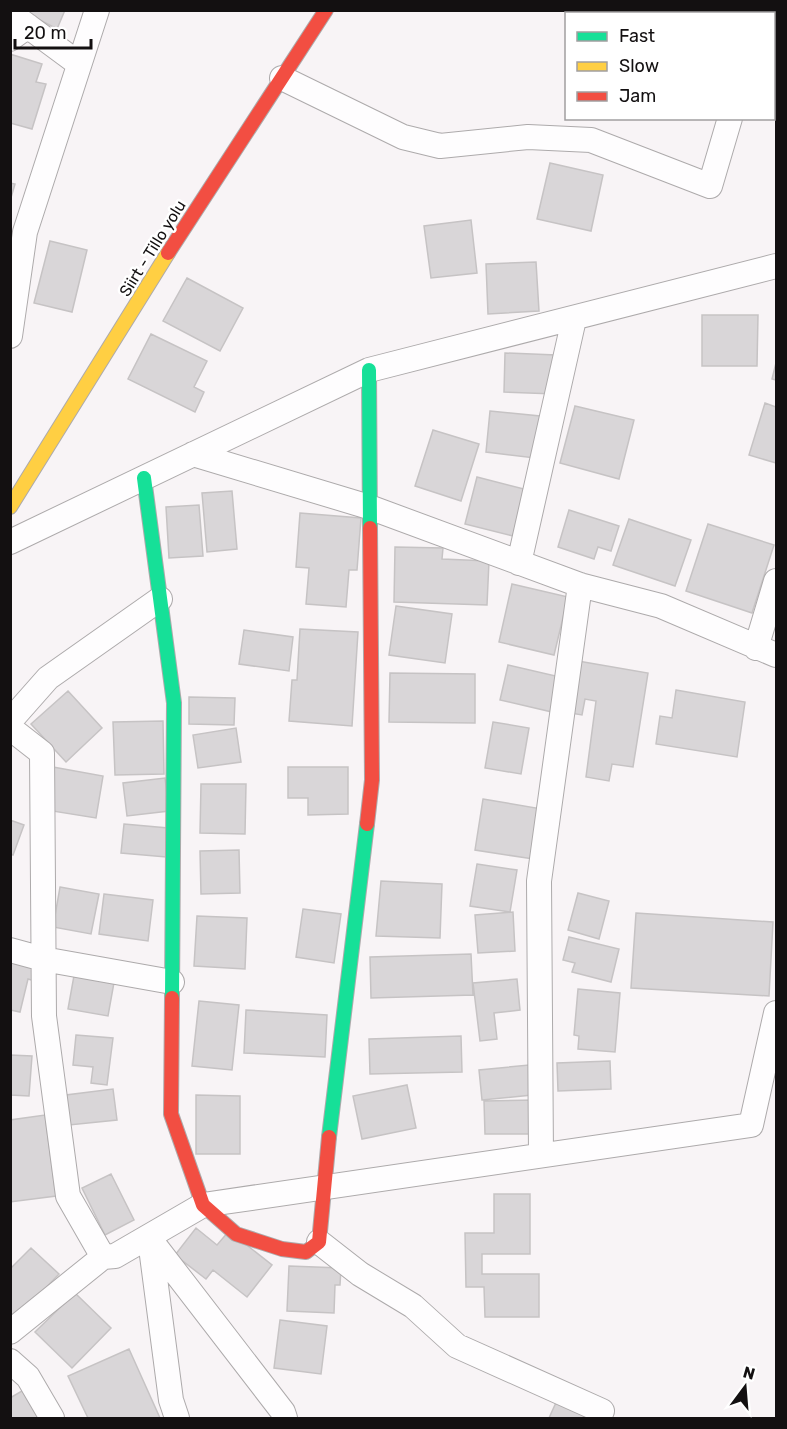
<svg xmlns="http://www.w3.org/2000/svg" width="787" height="1429" font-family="Rubik,sans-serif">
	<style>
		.building { fill: #d9d6d8; stroke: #c6c3c4; stroke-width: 1.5 }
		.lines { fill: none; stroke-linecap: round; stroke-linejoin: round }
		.street-casing { stroke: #adaaab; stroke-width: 26 }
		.fast-casing { stroke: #adaaab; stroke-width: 16 }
		.slow-casing { stroke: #adaaab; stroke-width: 16 }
		.jam-casing { stroke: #adaaab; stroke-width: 16 }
		.street { stroke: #fefdfe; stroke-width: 24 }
		.fast { stroke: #16e098; stroke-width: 14 }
		.slow { stroke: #ffcf43; stroke-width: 14 }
		.jam { stroke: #f24e42; stroke-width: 14 }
		.labels { text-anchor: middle; stroke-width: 5; stroke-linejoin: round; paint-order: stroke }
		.street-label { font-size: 16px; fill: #131011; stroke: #fff }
	</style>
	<rect width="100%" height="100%" fill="#f8f4f6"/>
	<path class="building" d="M21 10H65L57 29Z
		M10 54 42 64 36 82 46 84 32 129 10 123Z
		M550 163 603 175 591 231 537 219Z
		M10 183 15 184 10 201Z
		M471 220 477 273 431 278 424 226Z
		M50 241 87 250 72 312 34 303Z
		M536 262 539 311 488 314 486 264Z
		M187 278 243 308 220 351 163 321Z
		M702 315H758L757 366H702Z
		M151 334 207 361 194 387 204 392 195 412 128 379Z
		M505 353 556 355 555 394 504 392Z
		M776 363V380L772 379Z
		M765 403 776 407V463L749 455Z
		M575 406 634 420 619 479 560 463Z
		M490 411 540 416 535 458 486 452Z
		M433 430 479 444 461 501 415 486Z
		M477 477 524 489 513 536 465 524Z
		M232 491 237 549 207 552 202 493Z
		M199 505 203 556 169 558 166 507Z
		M569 510 619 526 611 551 598 547 594 559 558 547Z
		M300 513 361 518 357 570H349L346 607 306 604 309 568 296 567Z
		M629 519 691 540 675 586 613 565Z
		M708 524 774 545 752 613 686 591Z
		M395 547 443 548 442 559 489 561 487 605 394 602Z
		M512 584 568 597 554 655 499 642Z
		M396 606 452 614 445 663 389 655Z
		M300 629 358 632 352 726 289 721 292 680H297Z
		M244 630 293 637 289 671 239 664Z
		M578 661 648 673 633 767 612 764 609 781 586 777 596 701 585 699 582 715 570 713Z
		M508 665 560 677 552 712 500 700Z
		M390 673 475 674V723L389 722Z
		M676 690 745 702 737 757 656 744 660 716 672 718Z
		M68 691 102 728 66 762 31 724Z
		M189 697 235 698 234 725 189 724Z
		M163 721 164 774 115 775 113 722Z
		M493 722 529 728 521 774 485 768Z
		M236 728 241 762 198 768 193 735Z
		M53 767 103 776 96 818 46 810Z
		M288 767H348V814L308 815V798H288Z
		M165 778 169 811 127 816 123 783Z
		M201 784H246L245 834 200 833Z
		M483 799 542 809 533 859 475 850Z
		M10 820 24 825 13 855 10 854Z
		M124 824 168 828 166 857 121 853Z
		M239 850 240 893 201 894 200 851Z
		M477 864 517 870 510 912 470 906Z
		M381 881 442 884 440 938 376 936Z
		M60 887 99 894 91 934 53 927Z
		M578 893 609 901 599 939 568 930Z
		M104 894 153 900 148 941 99 934Z
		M303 909 341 914 334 963 296 957Z
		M513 912 515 951 478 953 475 915Z
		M636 913 773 922 769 996 631 988Z
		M197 916 247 918 245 969 194 966Z
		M569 937 619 949 611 982 572 972 575 963 563 960Z
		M471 954 473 995 371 998 370 957Z
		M10 959 39 966 35 981 28 979 20 1012 10 1010Z
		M75 970 115 977 108 1016 68 1009Z
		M517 979 520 1010 494 1013 497 1039 480 1041 473 983Z
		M578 989 620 993 615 1052 578 1049 579 1036 574 1035Z
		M199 1001 239 1005 232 1070 192 1066Z
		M246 1010 327 1015 325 1057 244 1053Z
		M76 1035 113 1038 107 1085 91 1083 93 1067 73 1065Z
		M461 1036 462 1072 370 1074 369 1039Z
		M10 1055 32 1056 29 1096 10 1095Z
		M610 1061 611 1089 558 1091 557 1063Z
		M529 1065 532 1095 482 1100 479 1070Z
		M407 1085 416 1128 362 1139 353 1096Z
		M113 1089 117 1120 69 1125 66 1095Z
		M196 1095 240 1096V1154H196Z
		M535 1100V1134H485L484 1101Z
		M45 1115 56 1196 10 1202V1120Z
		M111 1174 134 1220 105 1235 82 1188Z
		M494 1194H530V1254H482V1274H539V1317H485L484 1287H466L465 1233H494Z
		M196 1228 217 1245 229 1231 272 1265 247 1297 213 1270 206 1279 175 1255Z
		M31 1248 59 1274 14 1321 10 1317V1269Z
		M289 1266 341 1268 340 1285H335L334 1313 287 1311Z
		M75 1293 111 1328 72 1368 35 1332Z
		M280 1320 327 1326 321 1374 274 1368Z
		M129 1349 160 1418H88L68 1376Z
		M27 1388 45 1418H10V1398Z
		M559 1396 608 1418H549Z"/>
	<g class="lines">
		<defs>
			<path id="street" d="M642 10 650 14
				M10 13 79 64
				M760 14 761 10
				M10 39 28 26
				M282 78 403 137 440 146 528 137 591 140 710 186 730 118
				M10 336 25 232 97 10
				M193 454 369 507 580 585 661 606 776 655
				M10 542 369 370 776 266
				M519 563 574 319
				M756 648 776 581
				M10 721 48 678 160 599
				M10 728 42 753 44 1016 68 1196 103 1257 115 1256 203 1205 751 1125 776 1013
				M10 950 43 959 172 982
				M541 1155 539 881 580 585
				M149 1238 283 1412 285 1418
				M150 1240 171 1400 177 1418
				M319 1242 360 1274 413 1306 457 1346 602 1411
				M10 1332 103 1257
				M10 1361 28 1377 52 1418"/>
			<path id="fast" d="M369 370 370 528
				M144 478 174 703 172 998
				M329 1137 367 824"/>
			<path id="slow" d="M10 507 168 253"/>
			<path id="jam" d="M168 253 326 10
				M367 824 372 780 370 528
				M172 998 171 1114 203 1205 236 1234 282 1249 306 1252 319 1242 329 1137"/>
		</defs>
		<use href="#street" class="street-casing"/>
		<use href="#fast" class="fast-casing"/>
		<use href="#slow" class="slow-casing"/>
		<use href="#jam" class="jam-casing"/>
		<use href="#street" class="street"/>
		<use href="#fast" class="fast"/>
		<use href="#slow" class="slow"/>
		<use href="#jam" class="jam"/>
	</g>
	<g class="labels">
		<g class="street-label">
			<text transform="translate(152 248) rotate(-58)" y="6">Siirt - Tillo yolu</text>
		</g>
	</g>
	<rect width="787" height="1429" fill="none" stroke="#131011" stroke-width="24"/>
	<rect x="565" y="12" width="210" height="108" fill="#ffffff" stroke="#a19fa0" stroke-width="1.5"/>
	<rect x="577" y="32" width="30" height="9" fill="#16e098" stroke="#a19fa0" stroke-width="1.5"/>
	<text x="619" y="42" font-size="18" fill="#131011">Fast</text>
	<rect x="577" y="62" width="30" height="9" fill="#ffcf43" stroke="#a19fa0" stroke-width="1.5"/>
	<text x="619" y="72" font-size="18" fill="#131011">Slow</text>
	<rect x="577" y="92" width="30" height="9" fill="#f24e42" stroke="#a19fa0" stroke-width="1.5"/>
	<text x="619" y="102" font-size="18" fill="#131011">Jam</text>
	<g transform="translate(745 1387) rotate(16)" stroke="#ffffff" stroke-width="4.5" paint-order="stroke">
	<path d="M0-4.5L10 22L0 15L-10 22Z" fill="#131011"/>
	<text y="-9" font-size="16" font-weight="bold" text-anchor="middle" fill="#131011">N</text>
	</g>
	<path d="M15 39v9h76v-9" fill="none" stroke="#131011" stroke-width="3"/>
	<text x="24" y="39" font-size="18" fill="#131011" stroke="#ffffff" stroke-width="4.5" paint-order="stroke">20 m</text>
</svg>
